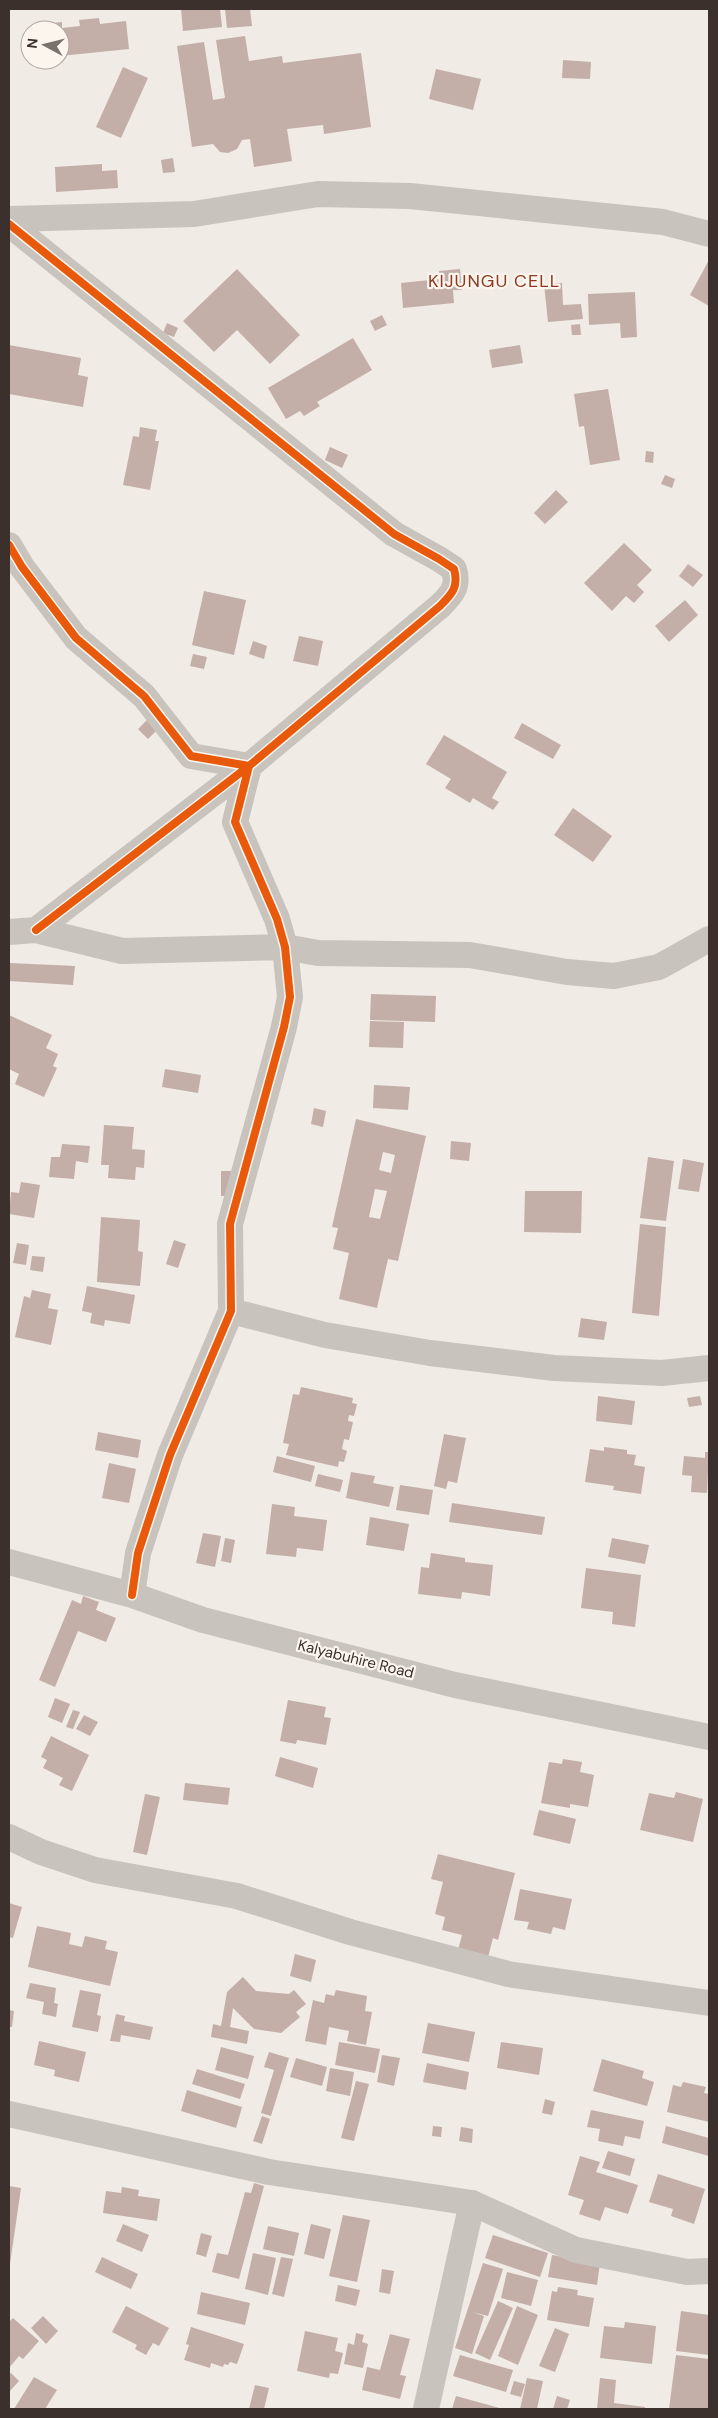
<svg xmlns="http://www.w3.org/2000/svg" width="718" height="2418" font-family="'DM Sans',sans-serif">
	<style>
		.building { fill: #c3afa7; fill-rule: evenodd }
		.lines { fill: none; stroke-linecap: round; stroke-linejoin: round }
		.minor { stroke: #c9c3be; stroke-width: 26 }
		.cycleway-casing { stroke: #fbf5ee; stroke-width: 11 }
		.cycleway { stroke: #e8590c; stroke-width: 8 }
		.labels { text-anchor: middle; stroke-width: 4.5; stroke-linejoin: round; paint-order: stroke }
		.street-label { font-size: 15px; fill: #3b302b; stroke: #fbf5ee }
		.quarter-label { font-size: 18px; letter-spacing: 1px; fill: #8c3b22; stroke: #fbf5ee }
	</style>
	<rect width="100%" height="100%" fill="#f0ebe5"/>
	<path class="building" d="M181 9H220L222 27 183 31Z
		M225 9H250L252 26 227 28Z
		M99 18 100 24 126 21 129 49 60 56V30H45L44 24 62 22V28L80 26 79 20Z
		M245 36 249 61 282 56 283 63 361 53 371 127 324 134 323 125 287 129 292 161 254 167 250 139 242 140 237 149 228 153 220 152 213 144 192 147 177 46 204 42 213 100 225 98 216 40Z
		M563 60 591 62 590 79 562 78Z
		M123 67 148 78 121 138 96 127Z
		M436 69 481 79 473 110 429 99Z
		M173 158 175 172 163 173 161 160Z
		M102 164V171L117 170 118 188 56 192 55 167Z
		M709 260V306L690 295Z
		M237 269 300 335 270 364 237 330 214 352 183 321Z
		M460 269 462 290H453L454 303 403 308 401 283 440 279 439 271Z
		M562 283 563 305 581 304 583 319 548 322 544 284Z
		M635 292 637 337 621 338 620 323 589 325 588 294Z
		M382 315 387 325 375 331 370 321Z
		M167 323 178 328 174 337 163 333Z
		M580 324 581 335H572L571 325Z
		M353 338 372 370 317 402 320 406 304 416 300 411 286 419 268 388Z
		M9 345 81 358 78 375 88 377 83 407 9 394Z
		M520 345 523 363 492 368 489 350Z
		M608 389 620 460 590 465 584 426 579 427 574 394Z
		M140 427 157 430 155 441H159L150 490 123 485 133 436 139 437Z
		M330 447 348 455 342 468 325 460Z
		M646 451 654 452 653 463 645 462Z
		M665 475 675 479 672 488 661 484Z
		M556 490 568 502 545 524 534 513Z
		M624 543 652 570 637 585 644 592 634 603 626 596 612 611 584 583Z
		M688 564 703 575 693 587 679 576Z
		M204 591 246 600 234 655 192 645Z
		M685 600 698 615 669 642 655 626Z
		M299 636 323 641 318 666 293 661Z
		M253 641 267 646 264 659 249 654Z
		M193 654 207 657 204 669 190 666Z
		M148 719 158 729 148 739 138 729Z
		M522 723 561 745 553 759 514 738Z
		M444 735 507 772 492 798 499 802 493 810 473 798 470 803 445 788 451 779 426 764Z
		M573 808 612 836 593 862 554 835Z
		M9 963 75 966 73 985 9 981Z
		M371 994 436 996 435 1022 370 1020Z
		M9 1015 52 1035 46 1048 58 1054 53 1066 57 1068 44 1097 15 1084 19 1074 9 1069Z
		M370 1021 404 1022 403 1048 369 1047Z
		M165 1069 201 1075 198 1093 162 1087Z
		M374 1085 410 1087 408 1110 373 1108Z
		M314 1108 326 1111 323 1127 311 1124Z
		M356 1119 426 1136 398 1261 388 1259 377 1308 339 1299 349 1253 333 1249 338 1228 332 1227ZM383 1152 395 1155 391 1173 379 1170ZM375 1189 387 1191 380 1219 369 1217Z
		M104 1125 134 1127 132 1149 145 1150 144 1168 136 1167 135 1180 108 1178 109 1165H101Z
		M451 1141 471 1143 469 1161 450 1159Z
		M62 1144 90 1146 88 1163 76 1161 74 1179 49 1177 51 1157H60Z
		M648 1157 674 1161 666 1221 640 1218Z
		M683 1159 704 1163 699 1192 678 1189Z
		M221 1171H238V1196H221Z
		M21 1182 40 1185 34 1218 9 1214 11 1192 19 1193Z
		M525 1191H582L581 1233 524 1232Z
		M101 1217 140 1220 138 1251 143 1252 140 1286 97 1282Z
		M640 1224 666 1227 659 1316 632 1313Z
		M174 1240 186 1244 178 1268 166 1264Z
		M17 1243 29 1245 26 1265 13 1263Z
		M32 1256 45 1257 43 1272 30 1270Z
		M87 1286 135 1295 130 1324 105 1320 104 1326 90 1323 92 1313 82 1311Z
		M32 1290 51 1294 48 1308 58 1310 51 1345 15 1337 24 1296 30 1298Z
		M581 1318 607 1322 604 1340 578 1337Z
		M301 1387 353 1398 352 1403 357 1404 354 1416 349 1415 348 1421 353 1422 349 1440 344 1439 342 1449 347 1451 344 1462 339 1461 338 1467 286 1455 289 1444 283 1443 293 1394 299 1395Z
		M598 1396 635 1401 632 1425 596 1421Z
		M700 1396 702 1405 689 1407 687 1398Z
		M98 1432 141 1440 138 1458 95 1450Z
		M444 1434 466 1438 457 1483 448 1481 446 1489 434 1486Z
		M604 1447 627 1450V1454L636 1455 634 1465 645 1467 641 1494 613 1490 614 1486 585 1482 590 1449 604 1451Z
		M705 1452H709L707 1493 691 1492 692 1476 682 1475 684 1456 705 1458Z
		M277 1456 315 1466 311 1482 273 1472Z
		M109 1463 136 1469 129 1503 102 1498Z
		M351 1472 375 1476 373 1483 394 1487 389 1507 346 1498Z
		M318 1474 343 1480 340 1492 315 1486Z
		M400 1485 433 1490 429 1515 396 1510Z
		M452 1503 545 1517 542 1535 449 1522Z
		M272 1504 295 1507 294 1516 327 1520 323 1551 297 1548 296 1557 266 1554Z
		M370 1517 409 1524 404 1551 366 1545Z
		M203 1533 221 1536 215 1567 196 1563Z
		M225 1538 235 1540 231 1563 221 1561Z
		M612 1538 649 1545 645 1564 608 1557Z
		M431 1553 465 1558V1562L493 1565 490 1596 462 1592 461 1599 418 1594 421 1567 429 1568Z
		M586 1568 641 1575 635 1627 612 1624 613 1612 581 1608Z
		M83 1596 99 1602 96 1610 116 1618 106 1642 78 1631 55 1687 39 1680 72 1600 81 1604Z
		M55 1698 70 1704 62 1723 48 1717Z
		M288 1700 326 1707 324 1717 331 1718 326 1745 297 1740 296 1744 280 1741Z
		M73 1710 80 1712 73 1729 66 1727Z
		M84 1715 98 1722 90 1736 76 1729Z
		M51 1736 89 1755 72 1791 59 1785 63 1778 43 1768 47 1760 41 1757Z
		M280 1757 318 1768 313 1788 275 1776Z
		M563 1759 582 1762 580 1772 594 1775 588 1807 570 1804V1808L541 1803 549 1762 562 1764Z
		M185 1783 230 1788 228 1805 183 1800Z
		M676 1792 703 1799 693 1842 640 1830 649 1793 674 1798Z
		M145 1794 160 1797 147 1855 133 1852Z
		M539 1810 576 1819 570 1844 533 1835Z
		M438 1854 515 1873 498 1940 493 1938 487 1961 457 1954 462 1935 442 1930 445 1917 435 1914 443 1882 431 1879Z
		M520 1889 572 1899 565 1930 553 1927 551 1934 527 1929 529 1922 514 1920Z
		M9 1903 22 1907 13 1938 9 1937Z
		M37 1926 71 1933 69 1944 82 1947 85 1936 107 1941 105 1949 118 1952 110 1986 28 1967Z
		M295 1954 316 1960 311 1982 290 1976Z
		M243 1977 256 1991 289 1994 294 1990 306 2004 296 2012 300 2017 281 2033 254 2029 233 2008 230 2027 249 2031 247 2044 211 2037 213 2024 221 2026 227 1992Z
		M30 1983 56 1988 54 2003 58 2004 56 2017 42 2014 44 2002 26 1998Z
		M80 1990 101 1994 97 2015 101 2016 98 2032 72 2027Z
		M336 1990 367 1996 365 2011 372 2012 366 2045 347 2041 349 2031 329 2027 326 2045 305 2041 313 2000 324 2003 326 1994 334 1996Z
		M9 2010 14 2011 12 2027H9Z
		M116 2014 125 2016 124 2021 153 2027 150 2040 121 2035 120 2042 110 2041Z
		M428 2023 475 2032 469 2062 422 2053Z
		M39 2041 86 2052 79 2082 54 2076 55 2070 34 2065Z
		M339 2042 380 2049 375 2073 335 2065Z
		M501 2042 543 2048 539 2075 497 2068Z
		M221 2047 254 2056 248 2079 215 2070Z
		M269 2052 289 2058 271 2116 261 2113 274 2070 264 2067Z
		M382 2055 400 2058 394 2086 377 2082Z
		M296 2058 327 2067 322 2086 290 2077Z
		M602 2059 644 2071 642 2078 654 2082 647 2106 593 2091Z
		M427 2063 469 2072 466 2090 423 2082Z
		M330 2068 354 2072 350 2096 326 2091Z
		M197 2069 245 2084 240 2099 192 2084Z
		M356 2081 369 2084 354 2141 341 2138Z
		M683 2082 706 2087 704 2093 709 2094V2122L667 2112 673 2085 681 2087Z
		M187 2090 242 2107 236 2128 181 2111Z
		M545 2099 555 2102 552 2115 542 2113Z
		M591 2110 644 2121 640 2139 625 2136 623 2146 598 2141 600 2129 587 2127Z
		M262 2116 270 2119 262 2144 253 2141Z
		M433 2126 442 2127 441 2137 432 2136Z
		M666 2126 709 2138V2156L662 2143Z
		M461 2127 473 2129 472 2143 459 2141Z
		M608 2151 635 2159 630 2176 602 2168Z
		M580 2156 600 2162 596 2172 638 2185 628 2214 605 2207 600 2221 579 2214 584 2200 568 2195Z
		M658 2174 705 2189 694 2224 671 2216 673 2209 649 2202Z
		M254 2183 264 2186 239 2279 212 2272 217 2253 228 2255 245 2192 251 2193Z
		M9 2186 21 2188 10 2264H9Z
		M122 2187 139 2190 138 2196 160 2199 157 2221 103 2213 106 2191 121 2193Z
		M343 2215 370 2220 357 2282 329 2276Z
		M123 2224 149 2235 142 2252 116 2241Z
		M311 2224 331 2229 324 2259 304 2254Z
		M268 2226 299 2233 294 2256 263 2249Z
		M201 2233 212 2236 206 2257 196 2254Z
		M493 2235 548 2253 540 2277 485 2258Z
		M253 2253 276 2258 268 2295 245 2289Z
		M552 2255 600 2263 597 2285 548 2277Z
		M102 2257 138 2274 131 2289 95 2272Z
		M281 2257 293 2259 284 2297 272 2294Z
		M483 2263 503 2269 488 2316 472 2312 484 2316 472 2354 455 2348Z
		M382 2269 394 2271 390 2294 379 2292Z
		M507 2272 538 2280 531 2306 501 2298Z
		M338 2285 360 2290 356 2306 335 2301Z
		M558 2287 578 2290 577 2295 594 2298 589 2327 547 2320 552 2291 557 2292Z
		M201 2292 250 2303 245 2325 197 2314Z
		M498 2301 513 2308 490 2360 475 2353Z
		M126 2306 169 2328 159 2346 153 2343 146 2355 135 2349 137 2345 112 2332Z
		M517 2306 538 2315 518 2365 498 2356Z
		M681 2311 709 2315V2355L676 2351Z
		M43 2316 58 2331 46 2344 31 2328Z
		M13 2318 39 2341 23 2359 19 2356 9 2368V2322Z
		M625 2322 656 2326 652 2364 600 2358 604 2326 624 2328Z
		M191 2327 244 2344 237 2364 230 2362 228 2365 224 2364 223 2367 211 2363 210 2368 184 2360 189 2345 186 2344Z
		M555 2328 569 2334 555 2372 539 2366Z
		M305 2331 338 2338 335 2351 343 2353 338 2374 330 2373 329 2378 297 2371Z
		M356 2333 364 2335 362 2342 368 2344 363 2368 344 2364 348 2343 354 2345Z
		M390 2334 410 2339 400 2375 406 2376 400 2399 362 2390 367 2367 380 2370Z
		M460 2355 513 2370 506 2392 453 2376Z
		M676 2355 709 2359V2409H669Z
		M11 2373 19 2381 10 2391 9 2375Z
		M34 2377 57 2390 45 2409H14Z
		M527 2378 543 2381 537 2409H520Z
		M600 2378 616 2380 614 2403 645 2407V2409H597Z
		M514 2381 525 2384 521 2397 510 2394Z
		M255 2385 269 2388 264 2409H249Z
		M456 2396 503 2409H452Z
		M557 2396 570 2400 567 2409H553Z"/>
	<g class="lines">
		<path class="minor" d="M9 219 194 214 318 194 410 196 663 222 709 234
			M9 224 394 534 439 559 454 569C459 587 452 594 440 606L249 766 36 930
			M9 545 22 567 76 638 144 696 191 756 249 766 235 822 277 919 285 947 290 997 284 1027 230 1224 231 1311 170 1455 138 1553 132 1595
			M9 932 36 930 122 951 285 947 318 953 470 955 567 972 614 976 659 967 709 939
			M231 1311 325 1335 430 1353 554 1368 662 1373 709 1368
			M9 1562 132 1595 203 1620 455 1685 709 1737
			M9 1837 41 1852 95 1870 237 1896 350 1932 508 1974 709 2003
			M9 2114 269 2172 472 2203 576 2250 687 2272 709 2271
			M426 2409 472 2203"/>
		<defs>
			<path id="cycleway" d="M9 224 394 534 439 559 454 569C459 587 452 594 440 606L249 766 36 930
				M9 545 22 567 76 638 144 696 191 756 249 766 235 822 277 919 285 947 290 997 284 1027 230 1224 231 1311 170 1455 138 1553 132 1595"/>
		</defs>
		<use href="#cycleway" class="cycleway-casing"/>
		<use href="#cycleway" class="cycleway"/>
	</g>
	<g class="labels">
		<g class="street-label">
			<text transform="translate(356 1659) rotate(14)" y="5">Kalyabuhire Road</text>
		</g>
		<g class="quarter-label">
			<text x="494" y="287">KIJUNGU CELL</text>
		</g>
	</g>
	<rect width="718" height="2418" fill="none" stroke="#3b302b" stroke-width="20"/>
	<g transform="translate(45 45) rotate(277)"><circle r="24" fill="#fbf5ee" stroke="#aea6a0"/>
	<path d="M0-4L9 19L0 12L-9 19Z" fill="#7a716c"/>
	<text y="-8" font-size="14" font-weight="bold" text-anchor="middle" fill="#3b302b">N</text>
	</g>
</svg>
